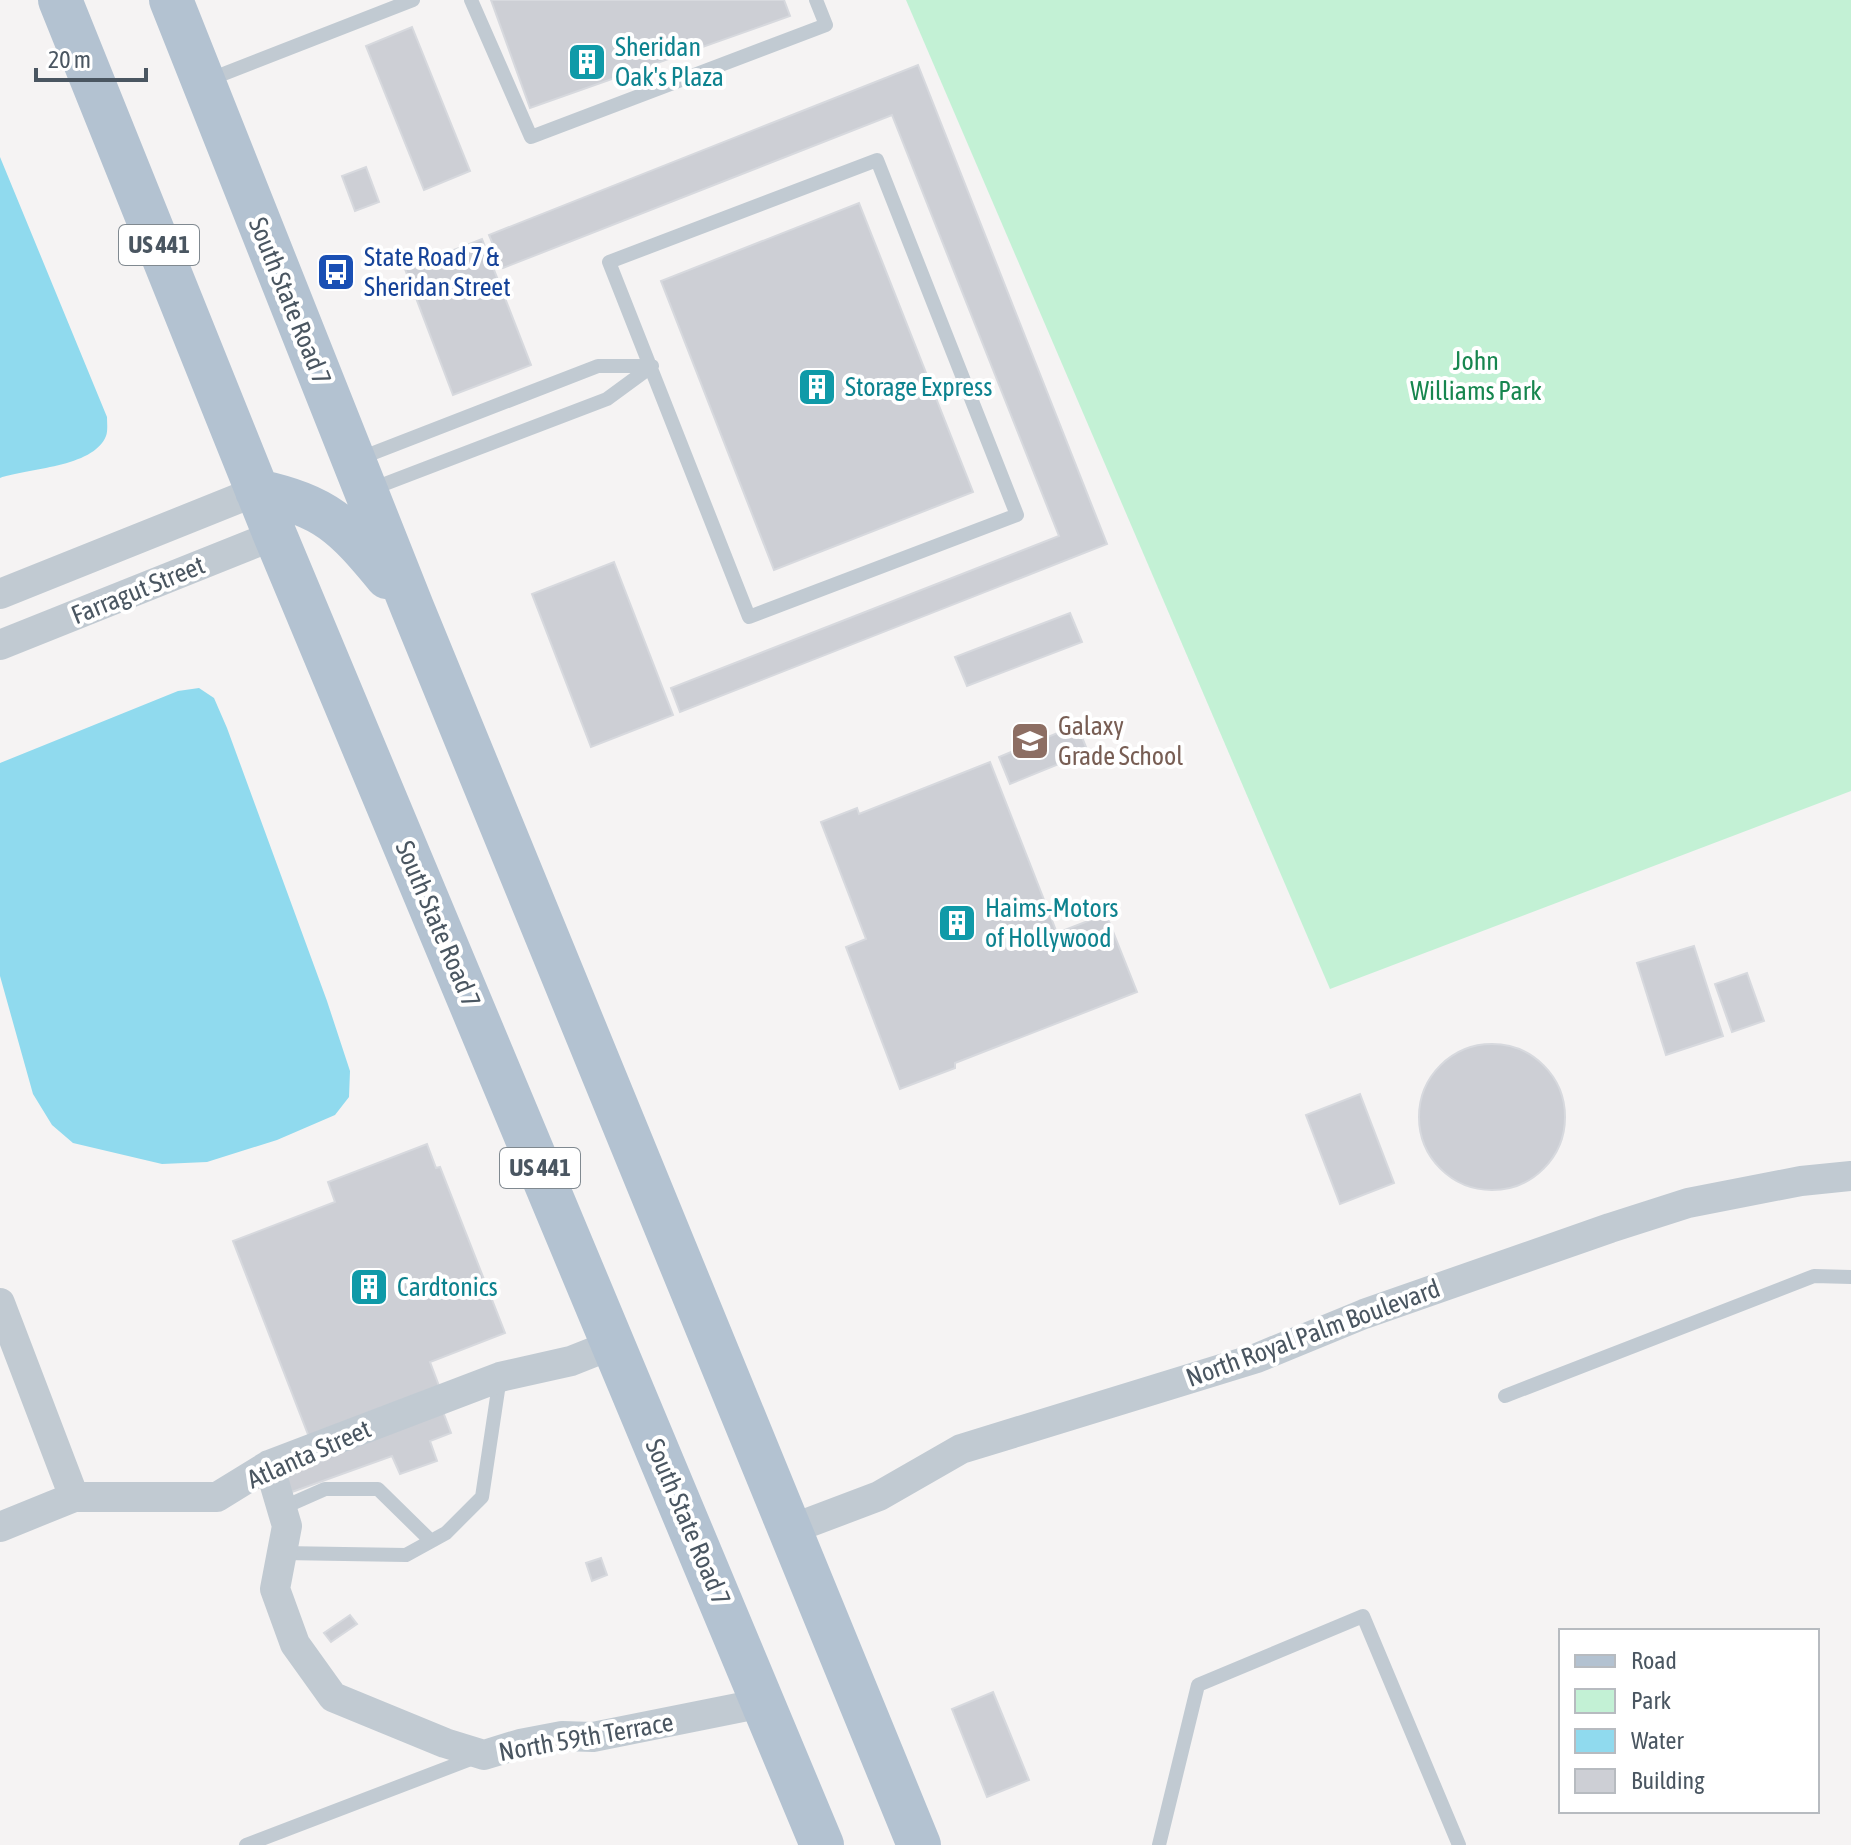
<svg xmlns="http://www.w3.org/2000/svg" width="1851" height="1845" font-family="'Asap Condensed',sans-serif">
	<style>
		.green { fill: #c3f1d5 }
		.water { fill: #90daee }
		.building { fill: #cdcfd5; stroke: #d7d9de; stroke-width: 2 }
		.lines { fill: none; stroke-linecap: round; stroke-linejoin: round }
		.lane { stroke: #c1cad2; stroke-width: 14 }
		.street { stroke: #c1cad2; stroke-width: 30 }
		.primary { stroke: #b3c2d1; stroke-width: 44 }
		.labels { text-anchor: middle; stroke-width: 8; stroke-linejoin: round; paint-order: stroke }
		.shield { fill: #fff; stroke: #808990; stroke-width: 2 }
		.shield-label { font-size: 24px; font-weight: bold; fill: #4a5661 }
		.culture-label { font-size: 26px; fill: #0d838f; stroke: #fff; text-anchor: start }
		.transit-label { font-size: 26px; fill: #164399; stroke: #fff; text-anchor: start }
		.street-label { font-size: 26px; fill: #4a5661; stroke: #fff }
		.park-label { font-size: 26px; fill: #17864f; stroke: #fff }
		.education-label { font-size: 26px; fill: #785e54; stroke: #fff; text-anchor: start }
	</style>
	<rect width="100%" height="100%" fill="#f5f3f3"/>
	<path class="green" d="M906 0H1851V791L1330 989Z"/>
	<path class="water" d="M0 157 107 417C107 422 108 431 106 436 93 468 27 468 0 478Z
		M199 688 214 698 227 728 327 1001 350 1071 349 1097 335 1115 277 1140 207 1162 162 1164 73 1143 52 1125 33 1094 0 976V763L178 691Z"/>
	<path class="building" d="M491 0H784L790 16 530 108Z
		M412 27 470 171 424 190 366 46Z
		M918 65 1107 544 680 712 671 688 1059 536 892 115 503 268 489 235Z
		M366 167 379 202 355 211 342 176Z
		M859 203 973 492 774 570 661 281Z
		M482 239 531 365 453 395 405 269Z
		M614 562 673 715 591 747 532 594Z
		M1070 613 1082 642 967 686 955 657Z
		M1077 725 1088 752 1010 784 999 757Z
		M990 762 1057 933 1106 914 1137 992 955 1063V1068L900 1089 846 947 866 939 821 822 857 808 859 814Z
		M1694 946 1723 1036 1666 1055 1637 963Z
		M1747 973 1764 1021 1732 1032 1715 984Z
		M1419 1117a73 73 0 1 1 146 0a73 73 0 1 1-146 0Z
		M1360 1094 1394 1183 1340 1204 1306 1115Z
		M427 1144 436 1168 440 1167 505 1333 430 1362 439 1386 309 1437 233 1241 335 1202 328 1182Z
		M442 1409 451 1433 430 1441 437 1461 400 1474 392 1456 292 1492 282 1473Z
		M601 1558 607 1575 592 1581 586 1563Z
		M350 1615 357 1624 331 1642 324 1633Z
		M993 1692 1029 1780 987 1797 952 1709Z"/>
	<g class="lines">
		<path class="lane" d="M471 0 531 137 826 25 816 0
			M208 80 413 0
			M877 160 1017 515 749 617 609 262Z
			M358 459 598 366H652
			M369 490 607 399 652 366
			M1505 1396 1814 1276 1851 1277
			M282 1508 325 1489H378L431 1541
			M282 1553 406 1555 446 1533 482 1497 500 1377
			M246 1845 476 1757
			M1159 1845 1198 1685 1363 1616 1459 1845"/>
		<path class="street" d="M0 594 257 491
			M0 645 275 535
			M0 1303 74 1497
			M269 1465 287 1526 275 1589 295 1644 333 1697 445 1743 484 1755 520 1744 562 1736 593 1737 763 1703
			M0 1527 74 1497H217L269 1465 500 1377 571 1361 614 1344
			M789 1530 879 1496 961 1449 1257 1358 1364 1314 1610 1228 1688 1203 1801 1181 1851 1176"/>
		<path class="primary" d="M60 0 275 535 822 1845
			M171 0 412 607 919 1845
			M257 491C326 506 344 525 387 577"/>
	</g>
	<defs>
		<symbol id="building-square" viewBox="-11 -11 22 22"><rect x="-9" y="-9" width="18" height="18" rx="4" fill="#0f9aa8" stroke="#fff"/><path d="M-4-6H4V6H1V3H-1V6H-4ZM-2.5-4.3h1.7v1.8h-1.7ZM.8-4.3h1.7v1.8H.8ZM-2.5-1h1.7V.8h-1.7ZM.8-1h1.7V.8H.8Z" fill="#fff"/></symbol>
		<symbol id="bus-square" viewBox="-11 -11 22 22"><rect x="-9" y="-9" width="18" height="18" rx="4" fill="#1a4fb4" stroke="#fff"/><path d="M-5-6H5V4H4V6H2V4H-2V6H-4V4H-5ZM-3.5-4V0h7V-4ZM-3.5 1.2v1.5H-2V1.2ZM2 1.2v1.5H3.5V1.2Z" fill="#fff"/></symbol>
		<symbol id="school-square" viewBox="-11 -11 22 22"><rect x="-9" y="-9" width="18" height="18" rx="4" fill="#8d6e63" stroke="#fff"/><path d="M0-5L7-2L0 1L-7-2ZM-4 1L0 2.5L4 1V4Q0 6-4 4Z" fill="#fff"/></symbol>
	</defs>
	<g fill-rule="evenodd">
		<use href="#building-square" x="565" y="40" width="44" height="44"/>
		<use href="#bus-square" x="314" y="250" width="44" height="44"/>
		<use href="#building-square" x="795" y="365" width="44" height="44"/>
		<use href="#school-square" x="1008" y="719" width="44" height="44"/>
		<use href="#building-square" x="935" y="901" width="44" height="44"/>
		<use href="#building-square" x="347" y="1265" width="44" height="44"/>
	</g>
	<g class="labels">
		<g class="shield">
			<rect x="119" y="225" width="80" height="40" rx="6"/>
			<rect x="500" y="1148" width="80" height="40" rx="6"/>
		</g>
		<g class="shield-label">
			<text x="159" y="253">US 441</text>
			<text x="540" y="1176">US 441</text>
		</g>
		<g class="culture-label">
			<text x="615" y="56">Sheridan<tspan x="615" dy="30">Oak's Plaza</tspan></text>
			<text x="845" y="396">Storage Express</text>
			<text x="985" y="917">Haims-Motors<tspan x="985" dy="30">of Hollywood</tspan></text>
			<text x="397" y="1296">Cardtonics</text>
		</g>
		<g class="transit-label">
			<text x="364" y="266">State Road 7 &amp;<tspan x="364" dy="30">Sheridan Street</tspan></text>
		</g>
		<g class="street-label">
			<text transform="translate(290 301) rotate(68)" y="9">South State Road 7</text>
			<text transform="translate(138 590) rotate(-22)" y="9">Farragut Street</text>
			<text transform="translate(438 924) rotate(67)" y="9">South State Road 7</text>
			<text transform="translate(1313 1333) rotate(-20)" y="9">North Royal Palm Boulevard</text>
			<text transform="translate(309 1454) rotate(-24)" y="9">Atlanta Street</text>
			<text transform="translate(688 1522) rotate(67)" y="9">South State Road 7</text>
			<text transform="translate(586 1737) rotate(-10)" y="9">North 59th Terrace</text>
		</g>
		<g class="park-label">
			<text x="1476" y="370">John<tspan x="1476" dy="30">Williams Park</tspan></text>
		</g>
		<g class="education-label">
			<text x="1058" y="735">Galaxy<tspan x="1058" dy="30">Grade School</tspan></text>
		</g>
	</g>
	<rect x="1559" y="1629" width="260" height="184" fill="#ffffff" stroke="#b7bbc0" stroke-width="2"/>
	<rect x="1575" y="1655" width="40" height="12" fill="#b3c2d1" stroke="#b7bbc0" stroke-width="2"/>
	<text x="1631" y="1669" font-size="24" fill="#4a5661">Road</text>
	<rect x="1575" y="1689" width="40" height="24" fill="#c3f1d5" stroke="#b7bbc0" stroke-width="2"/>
	<text x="1631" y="1709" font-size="24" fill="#4a5661">Park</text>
	<rect x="1575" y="1729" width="40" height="24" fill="#90daee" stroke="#b7bbc0" stroke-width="2"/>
	<text x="1631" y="1749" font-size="24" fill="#4a5661">Water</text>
	<rect x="1575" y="1769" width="40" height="24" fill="#cdcfd5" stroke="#b7bbc0" stroke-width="2"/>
	<text x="1631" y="1789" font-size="24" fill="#4a5661">Building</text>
	<path d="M36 68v12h110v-12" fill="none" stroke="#4a5661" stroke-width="4"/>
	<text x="48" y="68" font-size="24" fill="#4a5661" stroke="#ffffff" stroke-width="6" paint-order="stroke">20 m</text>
</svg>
